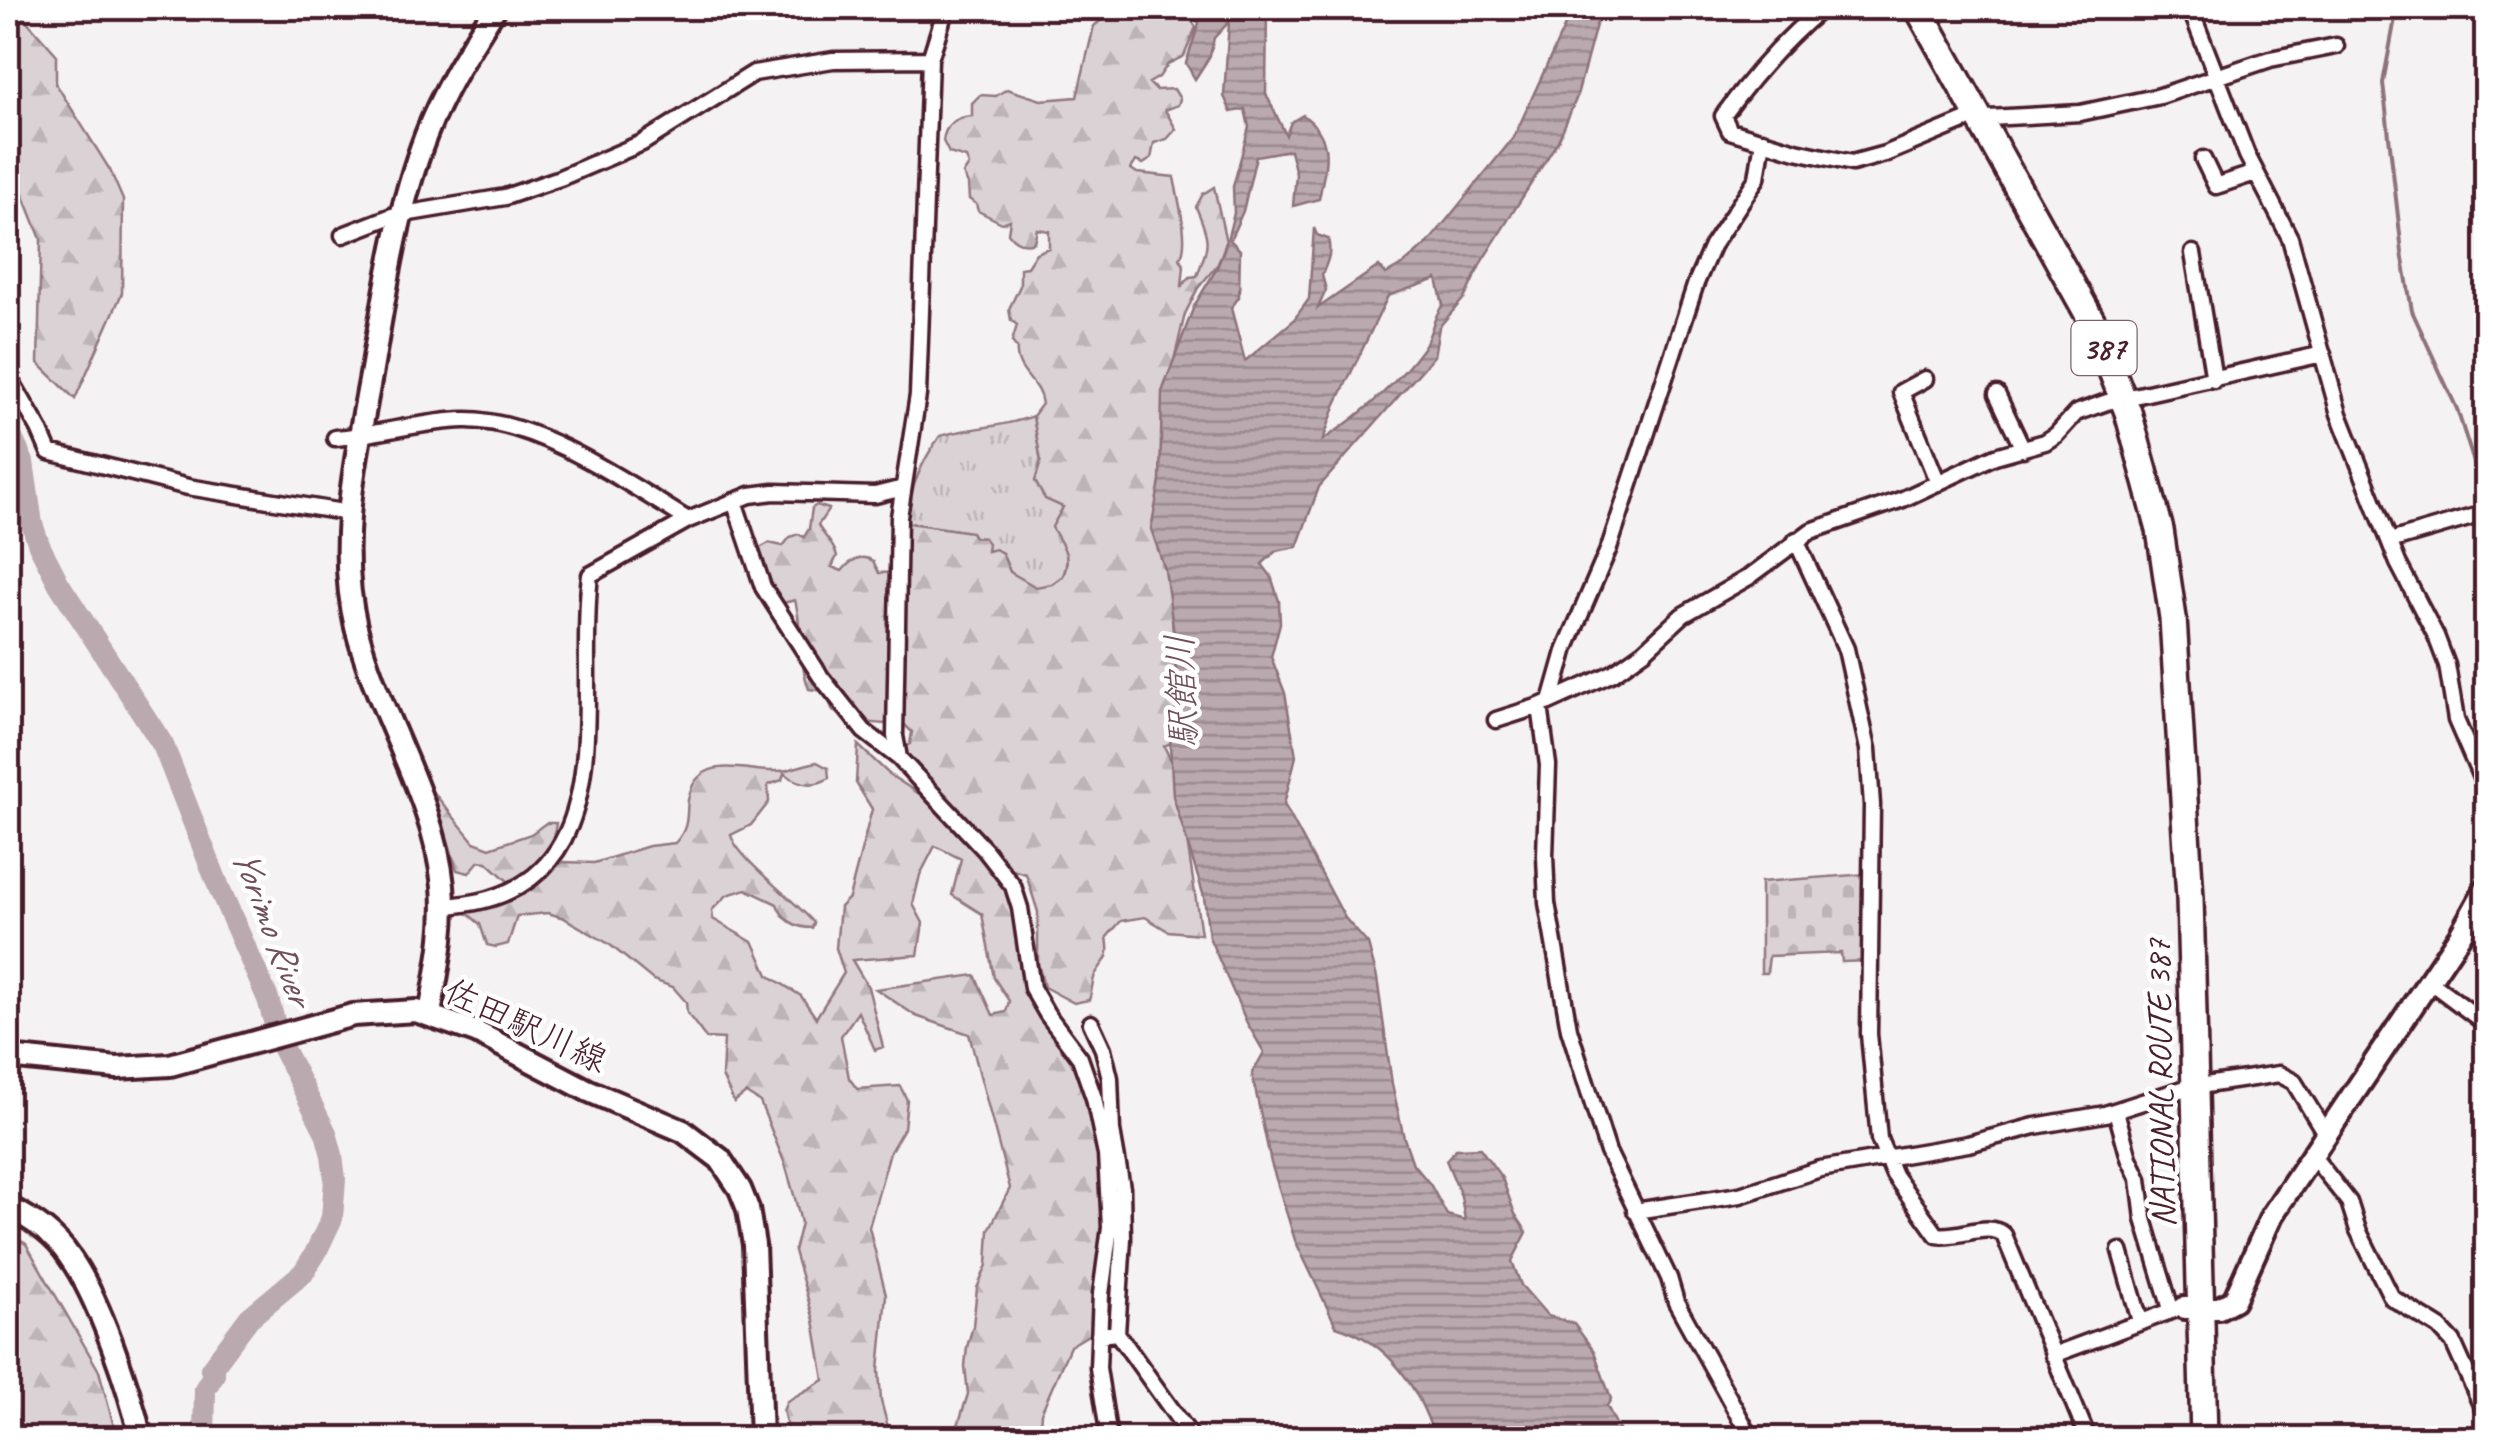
<svg xmlns="http://www.w3.org/2000/svg" width="2494" height="1446" font-family="Caveat,'Klee One',sans-serif">
	<style>
		.grass { fill: url(#grass-tufts); stroke: #927880; stroke-width: 2.5 }
		.forest { fill: url(#forest-firs); stroke: #927880; stroke-width: 2.5 }
		.cemetery { fill: url(#cemetery-stones); stroke: #927880; stroke-width: 2.5 }
		.water { fill: url(#water-rules); stroke: #8d727a; stroke-width: 2.5; fill-rule: evenodd }
		.lines { fill: none; stroke-linecap: round; stroke-linejoin: round }
		.stream { stroke: #8d727a; stroke-width: 4 }
		.river { stroke: #baa9ae; stroke-width: 22 }
		.street-casing { stroke: #4a1f2b; stroke-width: 21 }
		.secondary-casing { stroke: #4a1f2b; stroke-width: 28 }
		.highway-casing { stroke: #4a1f2b; stroke-width: 32 }
		.street { stroke: #fff; stroke-width: 14 }
		.secondary { stroke: #fff; stroke-width: 20 }
		.highway { stroke: #fff; stroke-width: 25 }
		.labels { text-anchor: middle; stroke-width: 9; stroke-linejoin: round; paint-order: stroke }
		.shield { fill: #fff; stroke: #80626b; stroke-width: 2.5 }
		.shield-label { font-size: 32px; font-weight: bold; fill: #4a1f2b }
		.street-label { font-size: 35px; fill: #4a1f2b; stroke: #fff }
		.water-label { font-size: 38px; font-style: italic; fill: #714f59; stroke: #fff }
	</style>
	<defs>
		<pattern id="grass-tufts" width="24" height="20" patternUnits="userSpaceOnUse" patternTransform="scale(2.5)"><rect width="24" height="20" fill="#dbd2d5"/><path d="M3 7l-1-3M5 7V3M7 7l1-3M15 17l-1-3M17 17v-4M19 17l1-3" fill="none" stroke="#bdb4b7"/></pattern>
		<pattern id="forest-firs" width="22" height="20" patternUnits="userSpaceOnUse" patternTransform="scale(2.5)"><rect width="22" height="20" fill="#dbd2d5"/><path d="M5 1l3.5 6h-7zM16 11l3.5 6h-7z" fill="#bdb4b7"/></pattern>
		<pattern id="cemetery-stones" width="16" height="16" patternUnits="userSpaceOnUse" patternTransform="scale(2.5)"><rect width="16" height="16" fill="#dbd2d5"/><path d="M2 7V4a2 2 0 0 1 4 0v3zM10 15v-3a2 2 0 0 1 4 0v3z" fill="#bdb4b7"/></pattern>
		<pattern id="water-rules" width="6" height="5" patternUnits="userSpaceOnUse" patternTransform="scale(2.5)"><rect width="6" height="5" fill="#baa9ae"/><path d="M0 2.5h6" fill="none" stroke="#99898e"/></pattern>
	</defs>
	<rect width="100%" height="100%" fill="#f4f2f2"/>
	<filter id="ink" filterUnits="userSpaceOnUse"><feTurbulence type="fractalNoise" baseFrequency=".01" numOctaves="2"/><feDisplacementMap in="SourceGraphic" scale="20" xChannelSelector="R" yChannelSelector="G"/><feConvolveMatrix kernelMatrix="1 2 1 2 8 2 1 2 1" color-interpolation-filters="sRGB"/></filter>
	<g filter="url(#ink)">
		<path class="grass" d="M1033 416 1041 461 1058 503 1064 507C1060 530 1072 554 1063 576L1052 584 1036 588 1010 572 1002 553 986 552 974 537 957 530 909 523 902 532C909 495 918 466 940 436 971 427 1002 428 1033 416Z"/>
		<path class="forest" d="M1116 8H1192L1188 15 1196 27 1184 56 1168 64 1159 77 1149 83 1156 90 1174 89 1180 99 1178 105 1165 110 1176 129 1167 139 1154 143 1151 159 1143 164 1136 161 1131 169 1137 173 1174 177C1177 196 1191 243 1180 258L1184 266 1182 286 1190 277 1197 276C1209 243 1211 242 1196 207L1203 194 1214 187 1226 242 1218 264 1198 288 1185 314 1171 373 1174 582C1168 630 1179 688 1181 738L1164 746 1177 773 1201 934 1168 931 1145 917 1121 921 1107 937C1111 962 1105 957 1095 975 1092 982 1092 992 1089 1000L1074 1003 1044 987 1038 963V912L1026 874 1009 869 900 758 902 748 910 744 912 732 905 725C873 723 864 725 833 711L825 691 809 689C798 660 803 630 795 600 753 613 751 583 756 550L769 543 783 546 790 537 798 534 804 537 809 529 812 508 817 505 829 509 818 525C824 537 833 542 837 556L832 567 842 571C850 561 860 553 873 561L879 573 899 572 902 532 909 523 971 532 974 537 984 538 988 543 987 551 995 549 1002 553 1010 572 1036 587 1052 584 1063 576C1073 554 1061 545 1052 527L1063 507 1045 499 1035 481 1041 461 1033 416 1042 404C1040 381 1014 372 1017 348L1012 342 1017 325 1011 320 1009 309 1020 286V268L1027 267 1036 253 1049 248V231L1037 229 1034 242C1023 246 1015 243 1008 233L1010 220 1002 223 978 211 976 204 969 199 968 184 963 174 969 165 966 158 949 153 943 141C945 124 956 117 972 116V103L980 95 996 96 1007 89 1041 100 1077 97 1094 26Z
			M13 18 25 19 56 54V84L110 170 123 200 122 293 75 399 38 363 41 239 8 156V20Z
			M858 745 890 775 921 795 998 874 1012 899 1022 965 1067 1042 1090 1091 1109 1213 1095 1331 1070 1346 1041 1413 1039 1438H954L968 1394 965 1366 967 1347 973 1326 977 1288 987 1265 989 1230 1010 1188 969 1034 916 1016 876 989 975 975 993 1015 1006 1012 1009 1001 994 978 982 914 952 895 961 859 935 846 920 875 913 904 923 923 918 955 852 960 868 987 883 1047 875 1050 858 1012 841 1036 849 1078 857 1089 900 1086 907 1100 904 1128 890 1152 869 1227 886 1295 879 1370 881 1401 891 1438H790L783 1411 787 1401 824 1380 814 1320 794 1251 801 1223 796 1202 785 1164 760 1102 746 1093 734 1102 722 1076 724 1039 706 1038 687 1013 686 1002 673 987 653 980 609 944 564 918 548 913 517 916 508 944 496 947 487 945 480 924 461 908 510 883 487 862 479 861 469 873 457 870 434 793 474 842 490 848 531 834 546 823H556L552 850 529 884 563 862 594 863 649 846 675 843C695 821 681 808 693 785 711 752 759 777 787 770 797 767 807 764 817 762L828 768 829 778C813 788 798 784 784 773L782 780 768 785 769 802 751 825 731 835C737 858 795 900 814 923L812 928C795 928 782 919 777 904L746 889 727 895 712 910 713 919 754 943 768 975 801 996 816 1018 844 973 836 948 840 907 849 898 872 809 856 783Z
			M8 1233 26 1244 99 1371 117 1438H8Z"/>
		<path class="cemetery" d="M1867 874V961L1842 962 1841 953 1769 956 1767 973H1761V882Z"/>
		<path class="water" d="M1196 8H1267L1266 94 1286 135 1291 122 1303 115C1335 139 1326 163 1319 199L1293 206 1296 174 1290 150 1256 156 1243 211 1230 240 1240 250 1239 297 1231 308 1245 361 1293 321 1309 299 1314 228 1317 235 1328 239C1332 254 1327 262 1322 275L1326 290 1318 308 1379 266 1386 274 1402 265 1428 243 1514 137 1573 8H1604L1596 25 1576 99 1558 141 1482 261 1465 297 1439 327 1434 356 1319 487 1297 547 1276 551 1262 564 1271 576 1279 601 1280 623 1271 657 1285 693 1296 756 1284 804 1345 918 1368 944 1377 978 1392 1084 1404 1138 1413 1164 1430 1184 1447 1215 1465 1220 1461 1196 1446 1160 1456 1149 1480 1148 1502 1178 1515 1214 1527 1232 1512 1261 1521 1285 1548 1316 1574 1324 1594 1351 1611 1399 1607 1406 1623 1438H1435C1418 1387 1390 1342 1336 1326L1295 1240 1271 1163 1252 1074 1264 1052 1247 1023 1209 937 1204 897 1173 796 1170 744 1176 710V648L1165 570 1151 529 1160 481 1162 392 1194 306 1217 268 1226 244 1234 213 1233 187 1249 127 1245 109 1231 112 1224 96 1229 22 1214 38 1210 56 1195 79 1186 63 1199 23 1192 15ZM1437 279 1443 305C1432 317 1432 336 1423 348 1397 384 1359 416 1323 440L1335 406 1388 296Z"/>
		<g class="lines">
			<path class="stream" d="M2397 8 2383 83 2402 252 2412 311 2457 409 2486 501"/>
			<path class="river" d="M8 430 23 462 32 524 39 545 59 584 163 745 220 890 268 999 280 1043 326 1133 332 1155 335 1179 332 1218 315 1254 303 1273 249 1318 211 1369 214 1374 205 1389 204 1438"/>
			<defs>
				<path id="street" d="M1822 8C1784 40 1752 76 1723 116L1730 131 1796 151 1852 163 1885 154 1969 119 2080 113 2160 96 2270 59 2336 46
					M2190 8 2247 155 2290 238 2339 414 2398 563 2436 636 2447 665 2456 720 2486 789
					M2203 159 2216 186 2255 173
					M343 235 392 216 505 197 560 178 642 143 754 73 833 60 930 59
					M2193 253 2214 380
					M8 375 39 429 49 452 188 487 349 513
					M1925 379 1901 392 1938 483
					M1997 394 2023 449
					M335 438C379 435 421 421 465 420 536 419 629 484 688 520
					M734 501 763 587 821 677 864 731 899 758 985 850 1013 886 1020 908 1032 988 1047 1014 1080 1058 1094 1098 1106 1155 1110 1227 1101 1294 1098 1368 1109 1438
					M1796 540 1846 649 1868 749 1872 805 1869 1034 1879 1139 1894 1175 1937 1235C1958 1239 1988 1221 2004 1235L2088 1438
					M2390 541 2486 513
					M1551 701 1566 648 1609 548 1696 283 1712 246 1757 178 1763 140
					M1540 706 1548 765 1545 856 1547 903 1569 1029 1608 1152 1669 1278 1676 1302 1751 1438
					M1496 720 1540 706 1613 673 1644 651 1683 615 1749 577 1811 531 1903 499 1995 456 2045 442 2056 435 2076 413 2107 402 2323 354
					M899 758 895 736 899 517 918 395 930 59 946 8
					M444 906C630 896 575 700 590 575L688 520 750 495 774 492 875 495 903 488
					M2429 981 2486 1024
					M1091 1023 1103 1049 1110 1078 1112 1131 1122 1188 1123 1238 1117 1333 1099 1335
					M2116 1111 2129 1158 2139 1179 2144 1219 2171 1309
					M2311 1154 2349 1202 2358 1230 2392 1298 2439 1327 2453 1342 2486 1416
					M1635 1211 1740 1195 1820 1169 1968 1144 2035 1126 2105 1114 2186 1088 2279 1074 2294 1082 2325 1133
					M2120 1251 2140 1321
					M1117 1333 1192 1438
					M2053 1355 2179 1308"/>
				<path id="secondary" d="M430 1014C437 972 447 929 443 886 434 795 378 715 356 627 335 540 358 450 373 364 386 286 398 208 426 135 443 90 470 48 495 8
					M8 1057 117 1068 170 1065 353 1015 416 1011 476 1032 587 1090 683 1131 720 1159 740 1189 748 1209 754 1245 761 1438
					M8 1207C30 1218 55 1235 69 1256 99 1297 129 1388 141 1438
					M2184 1308H2219L2234 1300 2272 1215 2460 935 2486 888"/>
				<path id="highway" d="M1918 8 2093 323 2128 412 2160 530 2173 618 2190 898 2204 1438"/>
			</defs>
			<use href="#street" class="street-casing"/>
			<use href="#secondary" class="secondary-casing"/>
			<use href="#highway" class="highway-casing"/>
			<use href="#street" class="street"/>
			<use href="#secondary" class="secondary"/>
			<use href="#highway" class="highway"/>
		</g>
	</g>
	<g class="labels">
		<rect class="shield" x="2071.5" y="321" width="65" height="54" rx="8"/>
		<g class="shield-label">
			<text x="2104" y="359">387</text>
		</g>
		<g class="street-label">
			<text transform="translate(526 1025) rotate(25)" y="12">佐田駅川線</text>
			<text transform="translate(2160 1083) rotate(-91)" y="12">NATIONAL ROUTE 387</text>
		</g>
		<g class="water-label">
			<text transform="translate(1181 691) rotate(-92)" y="13">駅館川</text>
			<text transform="translate(273 926) rotate(69)" y="13">Yorimo River</text>
		</g>
	</g>
	<rect width="2494" height="1446" fill="none" stroke="#fff" stroke-width="40"/>
	<rect x="20" y="20" width="2454" height="1406" fill="none" stroke="#4a1f2b" stroke-width="4" filter="url(#ink)"/>
</svg>
